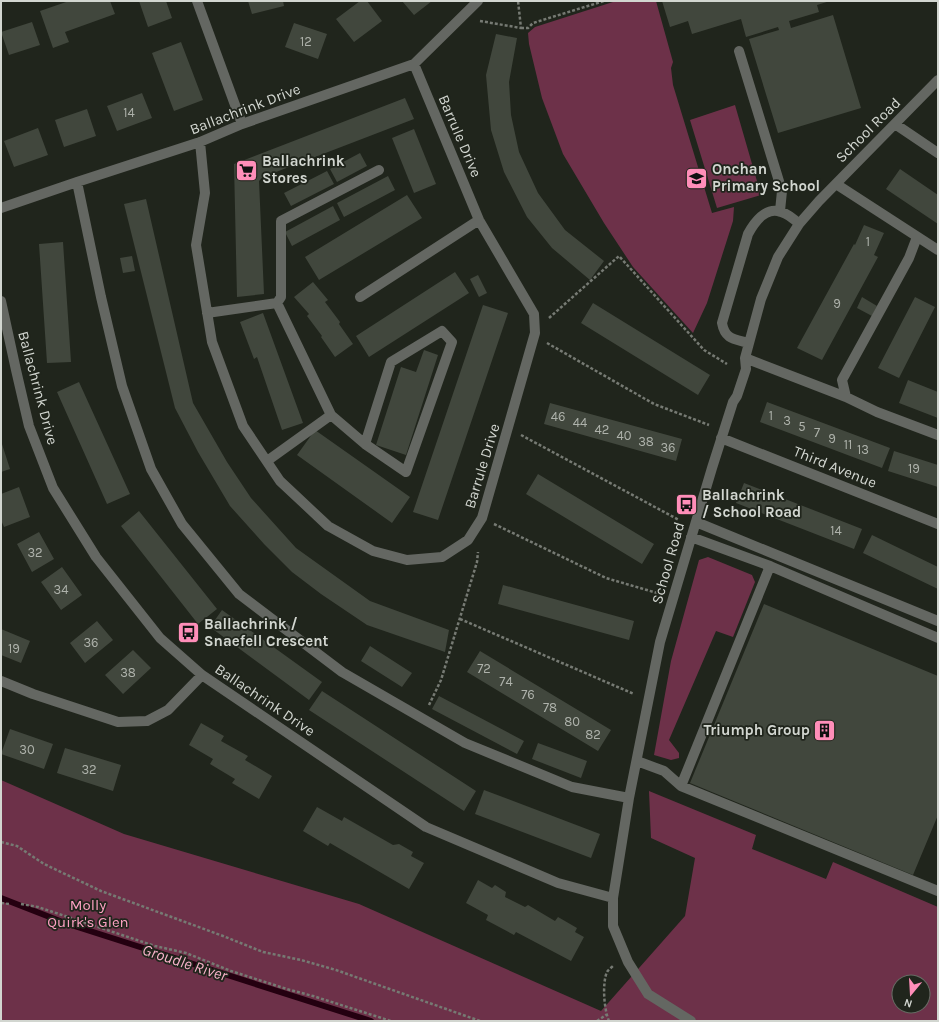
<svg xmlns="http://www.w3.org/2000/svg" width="939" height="1022" font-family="Karla,sans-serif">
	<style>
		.green { fill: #6d3149; fill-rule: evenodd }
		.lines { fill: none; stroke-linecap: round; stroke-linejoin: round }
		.stream { stroke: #240010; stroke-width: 6 }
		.building { fill: #41473d }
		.path { stroke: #767a73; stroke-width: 2.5; stroke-dasharray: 3 2; stroke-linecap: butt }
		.minor { stroke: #646762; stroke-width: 10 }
		.labels { text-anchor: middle; stroke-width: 3.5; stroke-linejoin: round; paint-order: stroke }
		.number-label { font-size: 13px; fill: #aeb2ab }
		.street-label { font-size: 15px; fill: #d2d6d0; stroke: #20251c }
		.poi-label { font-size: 15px; font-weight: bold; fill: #d2d6d0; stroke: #20251c; text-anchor: start }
		.park-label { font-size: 15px; fill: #fda1c3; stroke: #20251c }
		.water-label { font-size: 16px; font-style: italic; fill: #f8b2ca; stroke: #20251c }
	</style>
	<rect width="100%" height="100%" fill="#20251c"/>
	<path class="green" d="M616 1H656L673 62 671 68 673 85 712 213 734 207 733 221 707 303 693 333 633 267 604 223 563 154 542 98 529 44 528 33 535 27Z
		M735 105 761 195 717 208 690 120Z
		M708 557 752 575 755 582 733 637 716 631 669 740 679 753V758L671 760 654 755 671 661 699 560Z
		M1 780 124 834 359 904 601 1011 685 916 695 858 651 838 649 791 756 835 752 849 826 879 833 862 938 907V1021H1ZM899 982H923V1006H899Z"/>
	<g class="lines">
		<path class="stream" d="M1 898 65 923 371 1021"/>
	</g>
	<path class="building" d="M69 1H110L115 14 65 32 69 42 53 48 40 11Z
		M139 1H166L172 18 148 27Z
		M248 1H283L284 6 252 14Z
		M360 1H367L382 21 354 42 336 19Z
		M402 1H432L414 15Z
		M662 1H830L817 5 819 12 789 21 791 28 833 15 861 108 778 133 749 39 779 30 778 27 746 37 741 19 692 34 688 21 670 27Z
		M32 22 40 45 9 55 1 32Z
		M294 23 327 34 318 59 285 47Z
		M496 34 517 38 509 82 511 115 519 152 538 193 565 230 604 261 590 280 552 248 527 217 504 172 491 130 486 75Z
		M181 42 203 100 174 111 152 53Z
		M142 93 152 118 117 131 107 106Z
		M405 98 414 119 263 177 259 181 264 294 237 297 234 164Z
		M87 109 96 136 64 147 55 120Z
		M38 128 48 155 14 167 4 141Z
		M414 129 436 184 414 193 392 138Z
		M360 153 367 166 337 182 330 169Z
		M900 169 938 195V224L886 189Z
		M327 171 334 184 291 206 284 193Z
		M388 176 395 190 344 217 337 203Z
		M407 195 422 218 319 280 305 257Z
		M146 199 193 403 227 462 251 498 296 548 370 601 449 630 445 652 367 625 321 594 292 572 264 544 230 506 198 452 175 408 124 204Z
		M333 206 340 220 292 246 285 232Z
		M864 225 884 233 874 255 878 257 822 360 797 348 854 244 855 245Z
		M63 242 71 362 47 363 39 244Z
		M132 256 135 271 123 273 120 258Z
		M455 272 469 293 369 357 356 336Z
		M478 275 487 293 479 297 470 279Z
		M313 282 328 300 325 302 340 322 339 324 353 344 335 357 321 337 322 336 307 316 309 314 294 297Z
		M862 297 877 306 872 316 857 308Z
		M915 297 935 307 899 378 878 368Z
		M593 303 710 375 698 395 581 323Z
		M483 305 508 313 438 520 413 512Z
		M263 313 303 423 282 430 257 357 254 359 240 322Z
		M424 350 438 355 406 455 376 445 401 367 416 372Z
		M908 380 938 392V418L899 403Z
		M79 382 130 494 107 504 57 392Z
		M767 402 890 448 882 468 760 422Z
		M550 403 682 439 676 461 544 424Z
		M315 430 410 497 392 523 297 455Z
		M1 441 10 469 1 472Z
		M894 451 938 465V487L888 471Z
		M538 474 654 544 642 564 526 494Z
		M744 483 862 529 854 549 736 503Z
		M19 487 30 517 4 527 1 520V494Z
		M139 511 217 609 198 624 121 526Z
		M39 532 54 559 32 572 17 544Z
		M872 535 938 567V589L863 553Z
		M62 567 82 595 61 610 41 582Z
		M503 585 634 621 629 640 498 604Z
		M764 604 938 676V815L913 875 690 783Z
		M222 610 322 682 309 700 210 627Z
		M97 621 113 640 85 663 70 643Z
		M1 629 30 641 21 663 1 655Z
		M370 646 412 673 402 687 361 661Z
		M133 650 151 668 123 694 105 675Z
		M480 651 611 730 598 751 467 672Z
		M322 691 476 791 464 811 309 710Z
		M439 696 524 741 517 754 432 709Z
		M201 723 224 736 221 741 248 756 245 760 272 776 259 799 232 783 235 779 210 764 213 759 189 745Z
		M10 729 53 744 44 769 1 754Z
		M538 743 587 761 581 778 532 759Z
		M65 748 121 765 113 791 57 773Z
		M484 790 600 834 591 858 475 814Z
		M317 807 342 821 344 817 393 845 399 844 413 852 411 856 424 863 409 889 330 843 328 846 303 831Z
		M478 880 492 888 495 885 506 892 505 897 525 907 528 905 555 921 558 917 577 928 575 932 584 937 571 961 516 932 514 935 486 920 488 915 466 903Z"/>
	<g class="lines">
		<path class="path" d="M480 21 521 28 518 1
			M521 28H528L533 23 604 1
			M549 318 619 256 704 350 727 364
			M547 343 654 404 709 425
			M521 435 679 520
			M494 524 606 578 657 593
			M460 619 634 694
			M429 705 441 680 477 562 478 552
			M1 842 17 846 44 864 101 891 223 936 263 952 301 960 336 970 480 1021
			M1 903 9 904
			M21 904 38 907 155 946 186 953 231 971 290 990 313 996 391 1021
			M597 1021 606 1015
			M609 1021C604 1010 602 983 607 972 608 970 612 967 614 965"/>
		<path class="minor" d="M197 1 242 124
			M739 51 782 191 780 211
			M895 124 938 153
			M200 142 205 193 196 245 212 342 243 426 280 481 328 526 373 551 407 560 442 557 468 540 482 518 535 333 534 314 479 220 414 64
			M77 182 101 297 122 386 151 469 182 524 239 594 342 672 465 743 572 787 629 798
			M836 184 938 250
			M1 208 77 182 200 142 242 124 414 64 478 1
			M360 297 479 220
			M1 301 16 370 29 426 53 488 96 557 160 638 202 675 426 827 558 883 613 898
			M277 303 331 415 365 444 406 472 452 342 442 331 391 362 365 444
			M207 313 277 303 281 297V221L379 170
			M749 343C735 339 725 340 722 323L748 234C754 223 766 206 781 212 788 214 794 219 799 224
			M745 358 846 397 877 412 938 435
			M846 397 842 380 909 258 917 237
			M721 438 938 524
			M267 461 331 415
			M696 522 938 621
			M691 537 770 566 938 638
			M1 681 33 694 118 722 147 721 168 710 202 675
			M637 761 664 771 681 786 938 891
			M681 786 770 566
			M691 1021 648 994 628 962 613 926V898L629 798 660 642 712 468 733 402 737 396 746 369 745 358 761 299 778 257 799 224 819 201 938 80"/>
	</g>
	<defs>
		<symbol id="supermarket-square" viewBox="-11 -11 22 22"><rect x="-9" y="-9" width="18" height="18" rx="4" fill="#ff8eb9" stroke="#20251c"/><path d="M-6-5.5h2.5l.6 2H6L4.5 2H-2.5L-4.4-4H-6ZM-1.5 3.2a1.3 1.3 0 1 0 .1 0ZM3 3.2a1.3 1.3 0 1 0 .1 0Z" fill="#111"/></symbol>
		<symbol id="school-square" viewBox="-11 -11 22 22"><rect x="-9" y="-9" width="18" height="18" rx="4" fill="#ff8eb9" stroke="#20251c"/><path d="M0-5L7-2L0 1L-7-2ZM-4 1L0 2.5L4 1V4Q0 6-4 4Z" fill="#111"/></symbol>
		<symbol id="bus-square" viewBox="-11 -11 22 22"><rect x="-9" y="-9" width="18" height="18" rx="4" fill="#ff8eb9" stroke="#20251c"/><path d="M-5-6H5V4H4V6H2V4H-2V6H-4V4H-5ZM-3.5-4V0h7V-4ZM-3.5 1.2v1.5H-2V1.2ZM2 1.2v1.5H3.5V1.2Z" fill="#111"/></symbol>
		<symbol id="building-square" viewBox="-11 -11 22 22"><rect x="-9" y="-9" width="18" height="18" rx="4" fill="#ff8eb9" stroke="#20251c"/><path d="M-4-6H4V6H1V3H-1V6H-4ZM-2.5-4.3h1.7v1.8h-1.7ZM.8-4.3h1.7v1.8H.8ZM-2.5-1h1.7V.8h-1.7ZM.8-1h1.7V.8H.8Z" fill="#111"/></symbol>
	</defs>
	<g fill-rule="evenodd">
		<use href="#supermarket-square" x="234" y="158" width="25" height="25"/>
		<use href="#school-square" x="684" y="166" width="25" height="25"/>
		<use href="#bus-square" x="674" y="492" width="25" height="25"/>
		<use href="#bus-square" x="176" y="620" width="25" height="25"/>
		<use href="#building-square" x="812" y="718" width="25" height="25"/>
	</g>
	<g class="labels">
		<g class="number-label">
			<text x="306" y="46">12</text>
			<text x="129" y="117">14</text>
			<text x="868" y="246">1</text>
			<text x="837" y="308">9</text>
			<text x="771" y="420">1</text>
			<text x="558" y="421">46</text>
			<text x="787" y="425">3</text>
			<text x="580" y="427">44</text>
			<text x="802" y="431">5</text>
			<text x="602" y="434">42</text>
			<text x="817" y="437">7</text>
			<text x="624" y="440">40</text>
			<text x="832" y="443">9</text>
			<text x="646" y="446">38</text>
			<text x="848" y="449">11</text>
			<text x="668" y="452">36</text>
			<text x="863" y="454">13</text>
			<text x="914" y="473">19</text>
			<text x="836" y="535">14</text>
			<text x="35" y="557">32</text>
			<text x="61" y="594">34</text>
			<text x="91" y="647">36</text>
			<text x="14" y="653">19</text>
			<text x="484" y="673">72</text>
			<text x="128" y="677">38</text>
			<text x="506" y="686">74</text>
			<text x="528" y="699">76</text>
			<text x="550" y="712">78</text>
			<text x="572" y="726">80</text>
			<text x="593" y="739">82</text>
			<text x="27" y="754">30</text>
			<text x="89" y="774">32</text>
		</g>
		<g class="street-label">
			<text transform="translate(245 109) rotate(-21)" y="5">Ballachrink Drive</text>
			<text transform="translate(868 130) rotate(-45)" y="5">School Road</text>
			<text transform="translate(460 136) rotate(67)" y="5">Barrule Drive</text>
			<text transform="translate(38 388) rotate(75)" y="5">Ballachrink Drive</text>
			<text transform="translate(482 466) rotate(-73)" y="5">Barrule Drive</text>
			<text transform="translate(835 467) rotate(22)" y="5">Third Avenue</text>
			<text transform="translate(668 563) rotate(-74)" y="5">School Road</text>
			<text transform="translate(265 700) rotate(34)" y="5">Ballachrink Drive</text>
		</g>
		<g class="poi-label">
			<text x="262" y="166">Ballachrink<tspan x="262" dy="17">Stores</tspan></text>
			<text x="712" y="174">Onchan<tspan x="712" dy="17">Primary School</tspan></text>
			<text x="702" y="500">Ballachrink<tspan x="702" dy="17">/ School Road</tspan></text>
			<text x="204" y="629">Ballachrink /<tspan x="204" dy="17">Snaefell Crescent</tspan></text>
			<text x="810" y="735" text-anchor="end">Triumph Group</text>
		</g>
		<g class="park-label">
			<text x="88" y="910">Molly<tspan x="88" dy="17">Quirk's Glen</tspan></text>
		</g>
		<g class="water-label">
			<text transform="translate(185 962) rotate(18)" y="6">Groudle River</text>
		</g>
	</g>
	<rect width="939" height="1022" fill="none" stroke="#d2d6d0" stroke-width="4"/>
	<g transform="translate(911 994) rotate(198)"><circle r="19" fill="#20251c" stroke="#676c64"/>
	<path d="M0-3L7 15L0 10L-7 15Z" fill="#ff8eb9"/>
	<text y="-6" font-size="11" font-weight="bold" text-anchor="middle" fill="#d2d6d0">N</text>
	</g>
</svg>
